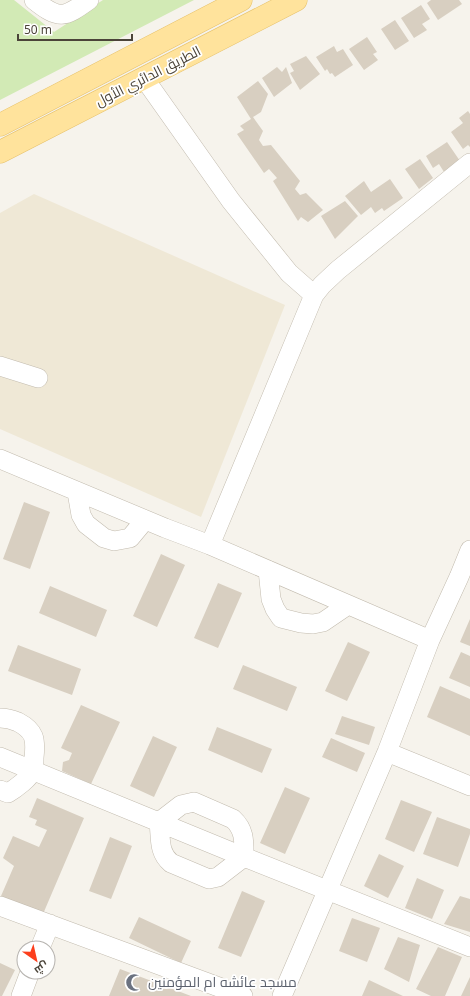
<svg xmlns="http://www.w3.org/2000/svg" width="470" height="996" font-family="'Noto Sans',Cairo,sans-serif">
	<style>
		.education { fill: #efe8d6 }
		.green { fill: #d2eab5 }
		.building { fill: #d8cfc1 }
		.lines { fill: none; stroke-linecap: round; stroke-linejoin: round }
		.minor-casing { stroke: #c2bbae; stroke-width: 20 }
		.major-casing { stroke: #e6c16a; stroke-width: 23 }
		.minor { stroke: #fff; stroke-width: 19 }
		.major { stroke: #ffe39c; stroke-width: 22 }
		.labels { text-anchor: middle; stroke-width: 3.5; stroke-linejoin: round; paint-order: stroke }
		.street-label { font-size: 14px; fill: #4b4439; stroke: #fff }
		.worship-label { font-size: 14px; fill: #5b616d; stroke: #fff; text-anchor: start }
	</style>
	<rect width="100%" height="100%" fill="#f6f3ec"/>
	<path class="education" d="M34 194 285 305 201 517 0 429V213Z"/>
	<path class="green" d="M0 0H14L54 32 103 0H194L0 100Z"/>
	<path class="building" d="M431 0H459L462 4 438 20 427 3Z
		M421 5 430 19 422 24 427 30 414 38 401 18Z
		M395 20 409 41 395 50 381 29Z
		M367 37 377 52 373 54 378 60 364 70 349 49Z
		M334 46 337 52 343 49 353 65 335 77 332 73 330 74 327 69 325 71 316 57Z
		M306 56 320 74 300 90 290 73 294 71 290 64Z
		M277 67 282 72 286 67 292 83 274 97 262 78Z
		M258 81 268 94 261 112 253 117 263 131 259 140 263 146 271 145 300 181 295 189 300 195 306 193 323 210 308 222 301 217 298 221 273 181 277 178 269 169 264 173 237 134 244 130 240 126 251 119 237 97Z
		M468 111 470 114V147L468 145 463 149 451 132 463 123 459 118Z
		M447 142 460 161 444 172 439 164 433 168 426 156Z
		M420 159 433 178 419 189 405 169Z
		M390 179 403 198 384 211 382 208 375 213 371 207 361 215 345 196 364 181 371 192Z
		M345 201 358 216 335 239 321 216Z
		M24 502 50 512 30 569 3 559Z
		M161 554 185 565 157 627 133 616Z
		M218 583 242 593 218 648 194 638Z
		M50 586 107 610 96 637 39 613Z
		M470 619V646L460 642Z
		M348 642 370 652 347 701 325 691Z
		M18 645 81 669 72 695 8 671Z
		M461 652 470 656V687L449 678Z
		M243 665 297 687 287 711 233 689Z
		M440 686 470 699V736L427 717Z
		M81 705 120 722 91 784 62 771 63 762 69 760 72 753 61 748Z
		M342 716 375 727 369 745 335 734Z
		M217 727 272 749 262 773 208 750Z
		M153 736 177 747 154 797 130 786Z
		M331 738 365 753 357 772 322 757Z
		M285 787 310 798 285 854 260 843Z
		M37 798 84 818 43 914 1 896 14 866 3 858 13 836 39 847 47 830 35 825 37 820 29 817Z
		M401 800 432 812 414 852 385 839Z
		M437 817 470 829V834L458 867 423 854Z
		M110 837 132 846 111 899 89 891Z
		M379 854 404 866 388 898 364 886Z
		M417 878 444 890 432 919 405 908Z
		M242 891 265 901 241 957 218 948Z
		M460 896 470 899V932L444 924Z
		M139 917 191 941 181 963 129 938Z
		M352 918 380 928 367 962 339 951Z
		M398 937 420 945 409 982 384 969Z
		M438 947 462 957 445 996H431L416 989Z
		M0 963 15 970 2 996H0Z
		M120 969 191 996H109Z
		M470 977V996H461L462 994Z
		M369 980 403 996H362Z"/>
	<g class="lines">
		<defs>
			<path id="minor" d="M34 0C59 20 64 18 89 0
				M144 78 231 201 289 273 314 295
				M0 366 38 378
				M0 459 165 528 210 545 430 640
				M77 492 81 515 86 524 104 538 114 541 130 538 145 520
				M210 545 314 295 322 285 338 270 470 163
				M268 570 271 599 275 609 281 618 301 623 313 624 323 622 348 605
				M0 718C7 718 11 719 18 722 35 731 36 739 34 758 34 761 34 766 33 770 30 778 15 789 8 793L0 790
				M387 752 470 786
				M0 757 244 857 470 947
				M194 802 233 819C245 830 244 842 244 857L218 877 209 879 171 863C158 852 161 838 159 822L181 805Z
				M0 906 243 996
				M40 948 50 924
				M21 996 30 972
				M282 996 387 752 430 640 459 577 470 550"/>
			<path id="major" d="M0 125 241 0
				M0 152 296 0"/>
		</defs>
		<use href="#minor" class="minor-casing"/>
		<use href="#major" class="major-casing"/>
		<use href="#minor" class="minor"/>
		<use href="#major" class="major"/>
	</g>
	<defs>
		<symbol id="mosque-bare" viewBox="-9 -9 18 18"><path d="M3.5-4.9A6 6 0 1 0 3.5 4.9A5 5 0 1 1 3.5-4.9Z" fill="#6b7280" stroke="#fff" stroke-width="2.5" paint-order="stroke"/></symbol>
	</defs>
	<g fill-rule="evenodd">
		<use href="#mosque-bare" x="122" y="970" width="25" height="25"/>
	</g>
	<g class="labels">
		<g class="street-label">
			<text transform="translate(148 76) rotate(-27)" y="5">الطريق الدائري الأول</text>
		</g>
		<g class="worship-label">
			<text x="148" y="987">مسجد عائشه ام المؤمنين</text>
		</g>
	</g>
	<g transform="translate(36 960) rotate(146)"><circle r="19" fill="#ffffff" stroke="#b7b4b0"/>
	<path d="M0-3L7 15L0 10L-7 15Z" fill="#fc3f1d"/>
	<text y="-6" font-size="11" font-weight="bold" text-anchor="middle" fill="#4b4439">ش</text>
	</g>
	<path d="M18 34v6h114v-6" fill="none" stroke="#4b4439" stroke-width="2"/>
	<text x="24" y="34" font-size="12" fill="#4b4439" stroke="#ffffff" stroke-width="3" paint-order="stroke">50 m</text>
</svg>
